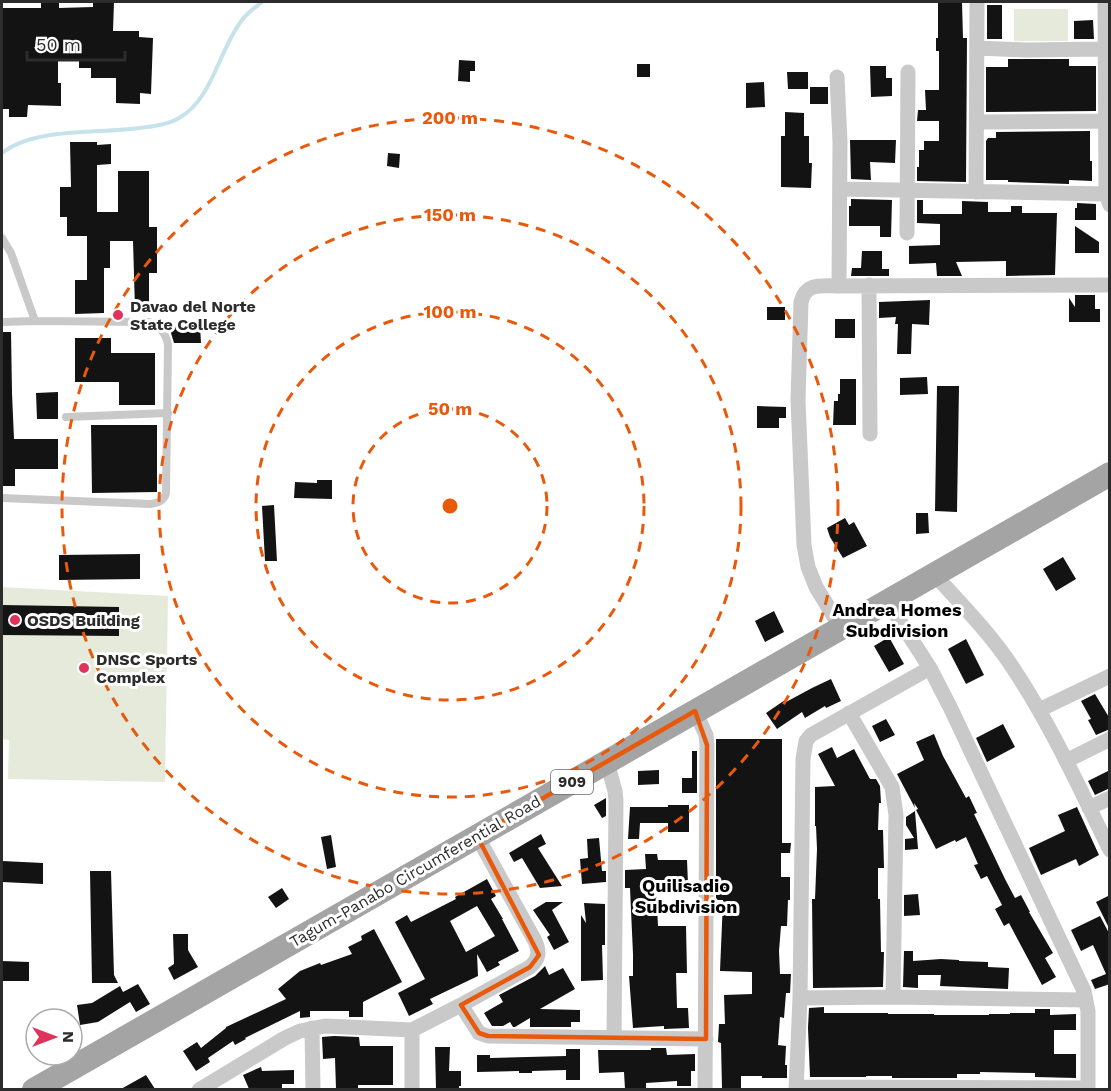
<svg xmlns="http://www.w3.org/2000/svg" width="1111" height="1091" font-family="'Work Sans',sans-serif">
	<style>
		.green { fill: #e5eada }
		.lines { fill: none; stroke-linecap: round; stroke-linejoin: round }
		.stream { stroke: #c6e2ea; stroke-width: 4 }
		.building { fill: #131313; fill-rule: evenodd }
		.service { stroke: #c9c9c9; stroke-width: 8 }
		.minor { stroke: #c9c9c9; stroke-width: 15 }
		.primary { stroke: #a4a4a4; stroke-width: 24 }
		.marked { fill: none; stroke: #e8590c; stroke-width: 4.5; stroke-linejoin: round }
		.ring { fill: none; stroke: #e8590c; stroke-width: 3; stroke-dasharray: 10 8 }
		.poi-dot { fill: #e0325b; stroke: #fff; stroke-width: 2 }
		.labels { text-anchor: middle; stroke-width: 6; stroke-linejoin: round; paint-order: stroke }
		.shield { fill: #fff; stroke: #6b6b6b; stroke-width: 1.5 }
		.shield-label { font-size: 15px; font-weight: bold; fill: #2c2c2c }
		.poi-label { font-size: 16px; font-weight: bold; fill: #2c2c2c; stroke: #fff; text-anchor: start }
		.street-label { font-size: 16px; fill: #2c2c2c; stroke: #fff }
		.neighbourhood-label { font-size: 18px; font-weight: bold; fill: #000; stroke: #fff }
		.centre { fill: #e8590c; stroke: #fff; stroke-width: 3 }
		.ring-label { font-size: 18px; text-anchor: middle; font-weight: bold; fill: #e8590c; stroke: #fff; stroke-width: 6; stroke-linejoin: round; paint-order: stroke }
	</style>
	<rect width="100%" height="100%" fill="#fff"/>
	<path class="green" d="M1014 9H1068V41H1014Z
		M2 587 168 596 165 782 8 779 9 740 2 739Z"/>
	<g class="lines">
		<path class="stream" d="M2 153C35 127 98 134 139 128 151 127 167 125 179 118 213 99 219 49 242 20 247 13 256 7 262 2"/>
	</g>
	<path class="building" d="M41 2H59V8L93 7V2H114L113 31H139V37L153 38 151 94 140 93V104L116 103V78H91V68H79V59H58V83H61V106L28 105 27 117H9V109H2V8H41Z
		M938 2H962L963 38H967L966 182 917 181V167H919V150H924V141H939V121H917L918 110H926L925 90H939V51H936V38H938Z
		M987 5H1002V39H987Z
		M1093 20 1094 39H1074V21Z
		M1008 59H1069V66H1096V111L986 112V67H1008Z
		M459 60 475 61V71H470V82L458 81Z
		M637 64H650V77H637Z
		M870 66H886V78H892V96L871 97Z
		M787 72H808V89H788Z
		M764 82 765 107 746 108V83Z
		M810 87H828V104H810Z
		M785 112 804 113V136H809V163H812L811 188 781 187V136H785Z
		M1090 131V161H1092V181L1069 180V184L1008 182V180H986V141L988 138H996V132Z
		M850 140H896L895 163 870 162 871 180 851 179Z
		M70 142H97V145L111 144V164L97 165V212H118V171H149V227H157V273H149V309H135L133 241H110V268H104V313L75 314V280H87V236H67V217H60V187H71Z
		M388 153 400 154 399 168 387 166Z
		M851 199 892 200 891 237H880V226H849V206H851Z
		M917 200H923V214H962V201L988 202V212H1011V206H1022V213H1057L1055 275 1006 276V261L956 262 962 276H937L936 263 909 264V246L940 245V224L917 223Z
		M1077 203 1096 204V220H1075V208H1077Z
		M1075 226 1099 242V253H1075Z
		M862 251H882V269H889V276H851L852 268H861Z
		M1075 295H1095V309H1100V322H1069V298L1075 307Z
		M930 300 929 325 912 324 911 354H897L898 324H895L896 317 879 318V302Z
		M767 307H785V320H767Z
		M835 319H855V338H835Z
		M170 325H200L201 343H174L171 333Z
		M2 332H11L12 393 14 439H58V469H15V486H2Z
		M75 338H111V353H155V405H119V382H75Z
		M927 377 928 394 900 395V378Z
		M840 379H856V425H833L834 401H838V394H840Z
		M937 386H959L957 512 935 511Z
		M58 392V419H37L36 393Z
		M757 406 786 407V418H779V428H757Z
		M91 425H157V492L92 493Z
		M317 480H332V499L294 498 295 482 317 483Z
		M274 505 277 561H265L262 506Z
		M916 513H928L929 533 916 534Z
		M845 518 849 525 854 522 867 546 843 558 830 537 827 528Z
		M140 554V579L59 580V555Z
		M1063 557 1076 579 1056 591 1043 569Z
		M2 605 119 607V636L2 635Z
		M774 611 784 632 765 642 755 621Z
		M889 637 904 664 889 672 874 646Z
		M966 639 984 675 966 684 948 649Z
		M831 679 841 701 826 708 825 706 805 718 802 712 777 729 766 713 785 700 786 702 812 688Z
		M1095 694 1110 719V729L1096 735 1088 720 1091 719 1081 701Z
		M886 719 895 735 880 742 872 726Z
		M1003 724 1015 747 987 762 976 738Z
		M934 734 943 756 966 798 969 796 977 813 974 814 1005 879 1015 898 1021 895 1030 912H1029L1053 953 1045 958 1056 977 1042 985 1009 923 1004 926 995 909 1002 905 987 876 981 879 974 865 978 864 966 837 956 842 955 840 936 849 916 810 918 809 914 803 915 808 897 774 924 760 916 742Z
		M716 739H782V843H791L790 853H781V877H790V900H788L787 926H781L779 951 780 974H791L790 993H786L784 1018 780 1017 778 1045 786 1046 785 1065H787V1078H762V1076H741V1089H722L721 1043 718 1042 719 1024H725L724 995 752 994V972L720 971 723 900H716Z
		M832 747 837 758 854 749 870 779H876L880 786 881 803H879L878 830H883L884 868H878V899H880L881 952H884L883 987 813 988 812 899H815L817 849 816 826H815V787L835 786 818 754Z
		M692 751H697V793H682V778H692Z
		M659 770V784L638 785V771Z
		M1110 770V788L1095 795 1088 781Z
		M606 798V816L602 818 594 805Z
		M668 805H689V832H668V823H640L639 839H628L630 807H668Z
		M1077 807 1099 855 1079 866 1076 859 1041 875 1029 848 1065 831 1058 815Z
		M915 811 918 849 905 850V839L914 838 906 825V817Z
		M541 834 546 844 538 848 562 886 540 888 522 858 514 862 509 853Z
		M331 835 336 867 327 869 321 837Z
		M599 838 602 871H606V882L582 884 580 859 588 858 587 839Z
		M645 854H657L658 860H687L688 884H659V886H656L658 926H686L687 973H676L677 1008H688L689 1028 664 1029V1026L633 1028 629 976H633V954L630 888H625V870L646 869Z
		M2 861 43 863V884L2 882Z
		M90 871H111L114 975 118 983H92Z
		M487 879 496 896 491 899 503 919H502L519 951 498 962 500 965 487 972 477 954 478 976 430 999 433 1004 409 1016 398 993 425 979 395 922 407 915 411 922 456 899 455 897ZM477 906 495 936 466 952 450 921Z
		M282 888 289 899 276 908 268 897Z
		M918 894 920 915 904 916V895Z
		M1110 895V930L1096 902Z
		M546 902H563L552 910 569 942 554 950 547 937 550 935 533 910Z
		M584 903 605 904V945H602L603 980 581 981V915L586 923Z
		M1100 916 1110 935V984L1095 989 1091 980 1106 974 1093 945 1081 951 1071 930Z
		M374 929 402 982 363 1002V1017H349V1011H310V1017L300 1018V1011L245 1038 246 1039 235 1045 233 1041 208 1058 210 1062 196 1071 183 1051 197 1042 201 1048 226 1028V1027L286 999 278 989 300 971 320 963 321 965 352 954 348 947 362 940 361 936Z
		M173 934H188V950L198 967 174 980 168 968 174 964Z
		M904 951H913V961L941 959 959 960V961L988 962V967L1009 968 1008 989 940 986 941 975H918V988L903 987Z
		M2 961 29 962V981H2Z
		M545 966 549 975 563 968 575 989 540 1009 580 1010V1022H571V1027H530V1018L515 1027H513L510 1022 503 1026H492L484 1013 503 1002 499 995 535 976Z
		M138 984 150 1004 136 1012 130 1002 98 1022 80 1025 77 1005 92 1003 120 986 123 992Z
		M824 1007V1013H888V1014H934V1015H989V1014H1010V1013H1035V1009H1050V1015L1076 1014V1030H1054V1054H1076V1078L1035 1077V1073L980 1072V1074H957V1078H892V1076H866V1077H810L808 1028 809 1008Z
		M334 1036 359 1037 360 1046H393V1085H358V1089H336L335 1058 323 1059 322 1037Z
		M435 1047H450L449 1071H461V1086H459V1089H436Z
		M651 1048H666L667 1055 695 1054V1071H691V1086H677V1081L646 1083V1088L625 1089 624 1072 599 1073 598 1050H651Z
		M566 1049H580V1080H566V1070L532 1071V1073H519V1071L477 1072V1055H490V1058L566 1056Z
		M261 1067 262 1071 294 1070V1084H282V1089H249L243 1075Z
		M146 1075 155 1089H121Z"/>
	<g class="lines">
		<path class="service" d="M2 238 11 253 35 321
			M2 322 35 321 149 322C160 327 166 333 168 345L166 493C164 501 158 503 150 504L2 498
			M66 417 168 413"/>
		<path class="minor" d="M1105 2 1106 194 1110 205
			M977 48 1026 50 1105 49
			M837 77 840 142 839 286C822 286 806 282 801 302L798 400 804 545 808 567 816 587 841 628
			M977 122 1105 121
			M840 189 1106 194
			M976 192 977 2
			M907 233 908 72
			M869 285 870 434
			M839 286 1110 285
			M934 574C961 604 989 632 1011 665 1050 723 1079 787 1110 850
			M887 601 930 668 951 709 1084 991 1088 1011V1090
			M1039 710 1110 676
			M695 711 706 735 707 745 705 1090
			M849 713 892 787 896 815 893 997
			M1066 761 1110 739
			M607 762 615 791 616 801 614 1038
			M1089 808 1110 798
			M800 998 893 997 1086 1000
			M461 1005 479 1033 488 1036 706 1039
			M312 1028 313 1090
			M796 1087 1088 1088
			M199 1090 285 1038 300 1031 325 1026 412 1030 461 1005 530 967C539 959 540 952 535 941L477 836
			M412 1090V1030
			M796 1090 800 998 803 759 806 741 811 735 930 668"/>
		<path class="primary" d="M34 1090 1110 474"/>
	</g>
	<path class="marked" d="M695 711 707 745 706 1039 488 1036 479 1033 461 1005 530 967 539 955 477 836Z"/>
	<g class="ring">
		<circle cx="450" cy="506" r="97"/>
		<circle cx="450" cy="506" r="194"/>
		<circle cx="450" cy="506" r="291"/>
		<circle cx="450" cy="506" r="388"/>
	</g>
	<g class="poi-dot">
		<circle cx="118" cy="315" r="6"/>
		<circle cx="15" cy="620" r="6"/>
		<circle cx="84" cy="668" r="6"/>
	</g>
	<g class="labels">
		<rect class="shield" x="551" y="770" width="42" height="24" rx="4.5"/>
		<g class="shield-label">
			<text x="572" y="787">909</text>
		</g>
		<g class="poi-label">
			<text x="130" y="312">Davao del Norte<tspan x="130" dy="18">State College</tspan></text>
			<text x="27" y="626">OSDS Building</text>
			<text x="96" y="665">DNSC Sports<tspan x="96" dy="18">Complex</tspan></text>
		</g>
		<g class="street-label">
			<text transform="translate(415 871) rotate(-30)" y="6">Tagum-Panabo Circumferential Road</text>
		</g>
		<g class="neighbourhood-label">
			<text x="897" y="616">Andrea Homes<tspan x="897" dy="21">Subdivision</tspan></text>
			<text x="686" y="892">Quilisadio<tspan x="686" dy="21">Subdivision</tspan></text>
		</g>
	</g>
	<circle cx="450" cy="506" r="9" class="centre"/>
	<g class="ring-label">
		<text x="450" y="124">200 m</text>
		<text x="450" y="221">150 m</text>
		<text x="450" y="318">100 m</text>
		<text x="450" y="415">50 m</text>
	</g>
	<rect width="1111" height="1091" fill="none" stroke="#2c2c2c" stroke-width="6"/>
	<g transform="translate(54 1037) rotate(90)"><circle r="28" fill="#ffffff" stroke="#ababab" stroke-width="1.5"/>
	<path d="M0-4.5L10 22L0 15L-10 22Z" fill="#e0325b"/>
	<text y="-9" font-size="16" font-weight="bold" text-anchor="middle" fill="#2c2c2c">N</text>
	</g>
	<path d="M27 51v9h98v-9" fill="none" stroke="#2c2c2c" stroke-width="3"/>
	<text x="36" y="51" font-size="18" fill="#2c2c2c" stroke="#ffffff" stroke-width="4.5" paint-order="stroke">50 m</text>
</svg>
